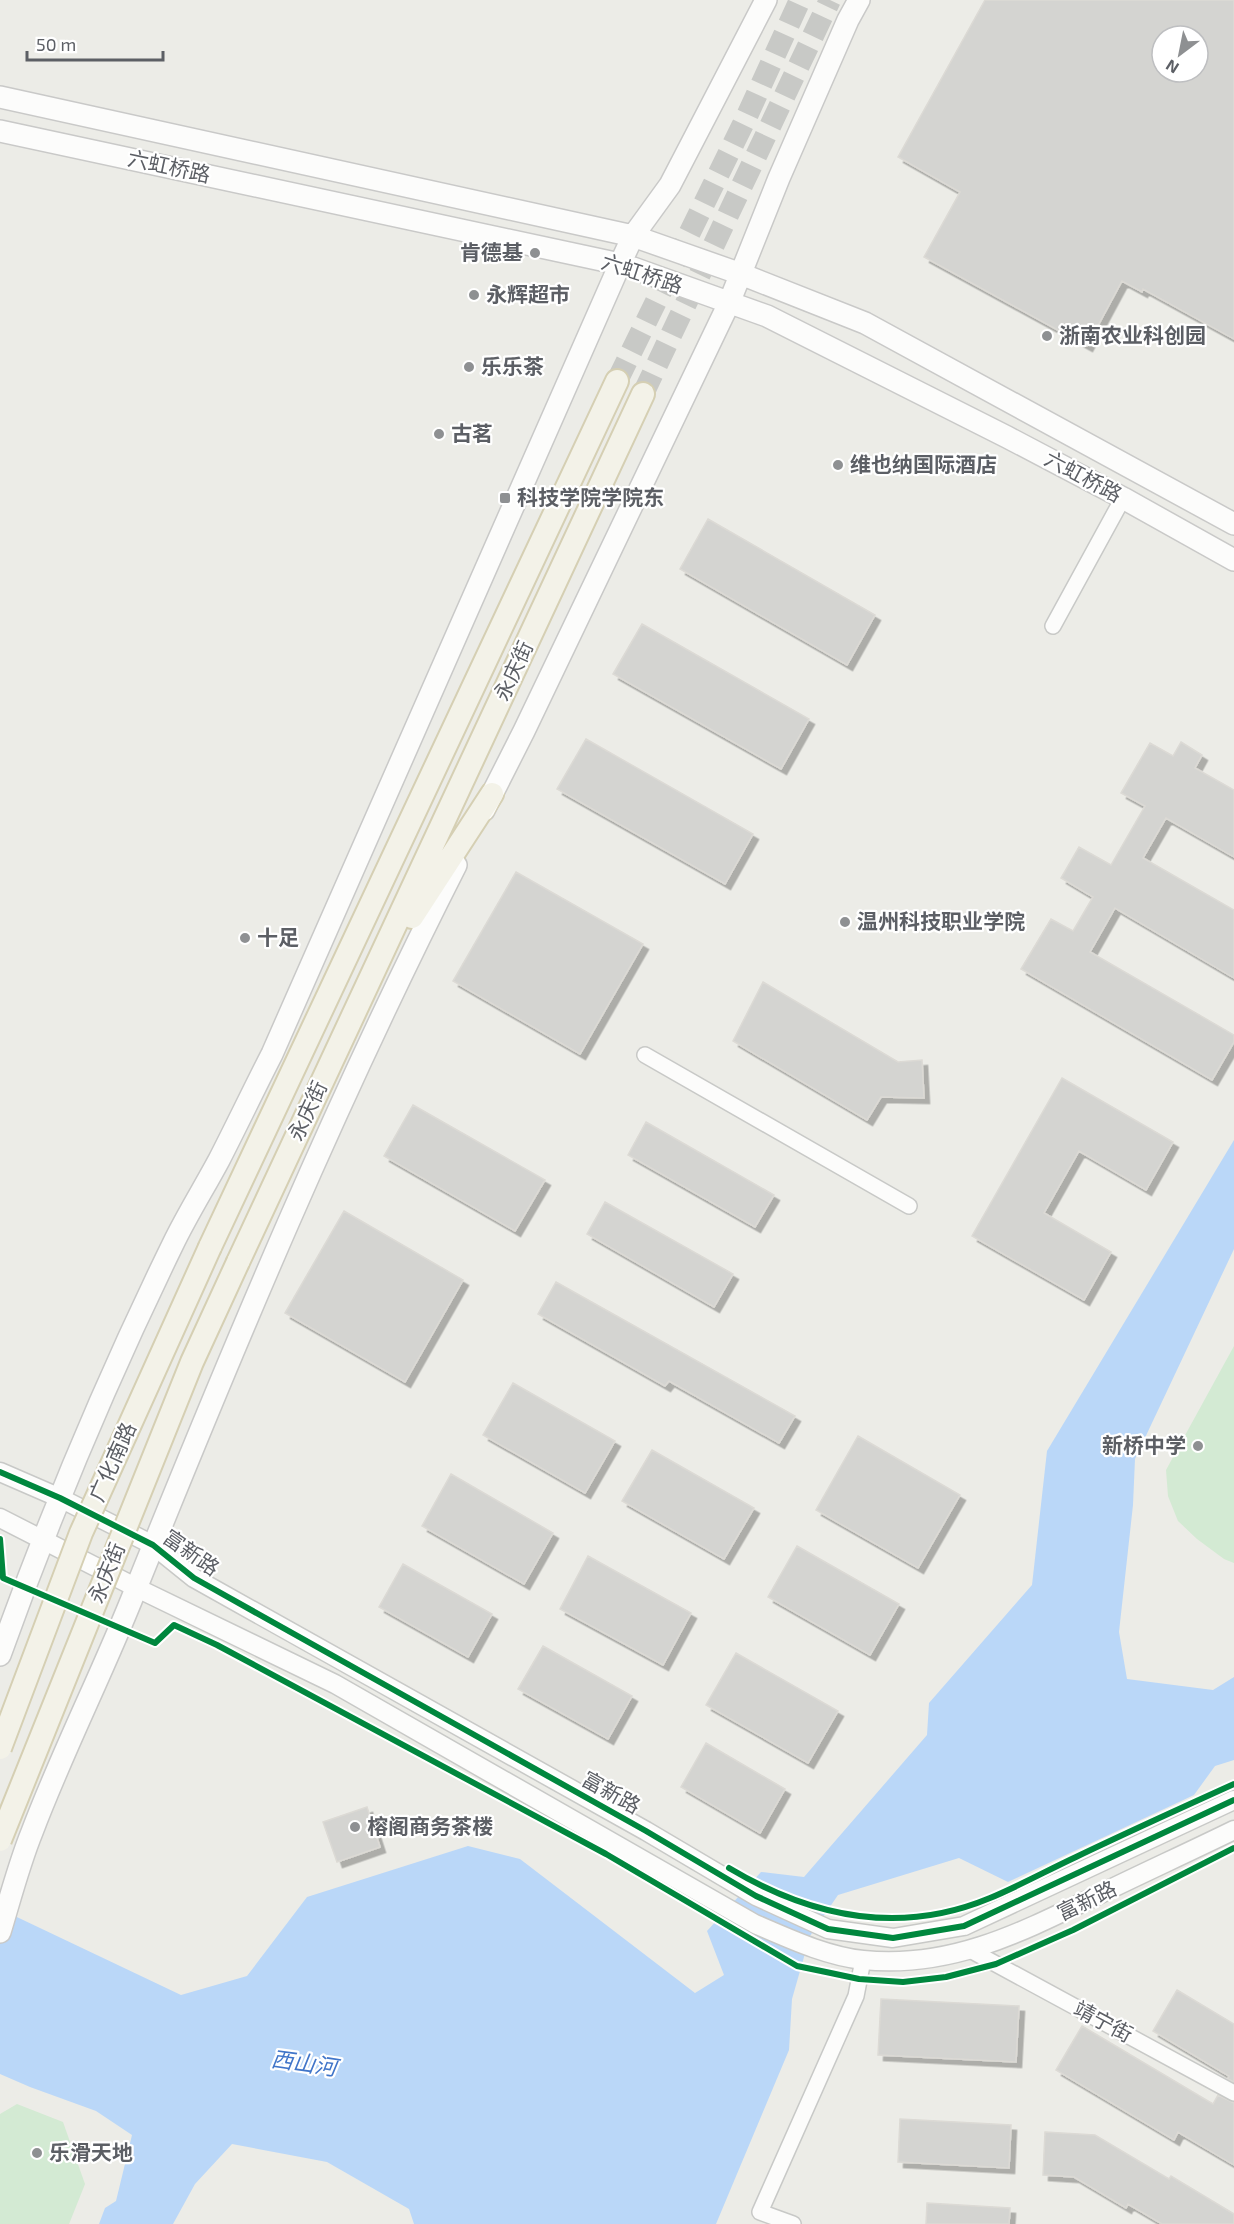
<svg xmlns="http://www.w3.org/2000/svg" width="1234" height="2224" font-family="'Exo 2','Noto Sans SC',sans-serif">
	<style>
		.green { fill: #d3ead3 }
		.water { fill: #bad7f8 }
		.building { fill: #d4d4d1; stroke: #dcdad5; stroke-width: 1.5; fill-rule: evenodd; filter: url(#shadow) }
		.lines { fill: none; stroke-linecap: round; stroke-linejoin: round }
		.primary-tunnel { stroke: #c8c9c6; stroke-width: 22; stroke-dasharray: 22 11; stroke-linecap: butt }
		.minor-casing { stroke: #c8c9c7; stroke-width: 18 }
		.tertiary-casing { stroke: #c8c9c7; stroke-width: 21 }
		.secondary-casing { stroke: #c9c9c8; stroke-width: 24 }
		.primary-casing { stroke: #d5cfb3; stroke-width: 26 }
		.minor { stroke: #fcfcfb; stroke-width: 15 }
		.tertiary { stroke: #fcfcfb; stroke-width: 18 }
		.secondary { stroke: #fcfcfb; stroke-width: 21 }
		.primary { stroke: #f3f2e8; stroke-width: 22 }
		.primary-bridge-casing { stroke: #d5cfb3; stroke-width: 26; stroke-linecap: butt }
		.primary-bridge { stroke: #f3f2e8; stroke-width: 22 }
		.cycleway-casing { stroke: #fff; stroke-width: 10 }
		.cycleway { stroke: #00873e; stroke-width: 6 }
		.poi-dot { fill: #8e9092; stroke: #fff; stroke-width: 2 }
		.labels { text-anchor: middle; stroke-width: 4.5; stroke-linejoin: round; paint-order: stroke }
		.street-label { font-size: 21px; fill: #5c5f65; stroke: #fff }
		.poi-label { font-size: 21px; font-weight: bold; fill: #5c5f65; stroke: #fff; text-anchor: start }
		.water-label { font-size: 22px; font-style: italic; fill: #4075c9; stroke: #fff }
	</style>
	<defs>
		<filter id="shadow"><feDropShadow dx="5.5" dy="5.5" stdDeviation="0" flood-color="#0004"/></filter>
	</defs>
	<rect width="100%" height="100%" fill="#ecece7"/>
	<path class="green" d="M1234 1346V1563L1224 1559 1197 1539 1178 1521 1168 1496 1166 1470Z
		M17 2104 63 2122 85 2184 69 2224H0V2114Z"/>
	<path class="water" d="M1234 1140V1249L1135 1459 1133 1505 1119 1632 1127 1679 1213 1690 1234 1677V1760L1215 1766 1194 1795 1008 1882 959 1858 838 1895 810 1936 792 1999 789 2050 716 2224H414L409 2209 327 2162 232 2144 195 2184 173 2224H99L105 2208 116 2201 132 2135 96 2111 30 2087 0 2074V1909L181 1995 247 1976 307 1897 468 1846 520 1859 695 1993 724 1975 707 1931 761 1872 804 1877 927 1735 929 1703 1032 1585 1047 1451Z"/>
	<path class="building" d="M985 0H1234V339L1143 289 1142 292 1122 281 1087 346 924 257 960 192 898 157ZM1162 36H1198V72H1162Z
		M708 519 875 615 847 665 680 569Z
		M642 624 809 719 781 769 613 674Z
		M586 739 753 834 725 884 557 789Z
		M1181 742 1202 755 1195 768 1234 790V857L1166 818 1143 858 1234 910V978L1115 908 1090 952 1234 1035V1042L1212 1080 1021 969 1051 919 1073 931 1093 897 1061 878 1079 847 1111 865 1145 806 1121 793 1150 743 1173 756Z
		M516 872 643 944 580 1054 453 981Z
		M763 982 898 1062 922 1060 924 1098 881 1097 867 1120 733 1041Z
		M1062 1078 1173 1142 1146 1190 1079 1151 1044 1213 1111 1252 1084 1300 972 1236Z
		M413 1105 545 1180 515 1231 384 1156Z
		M646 1122 774 1195 755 1227 628 1155Z
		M605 1202 733 1274 714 1307 587 1234Z
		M344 1211 463 1280 405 1382 285 1313Z
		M556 1282 795 1416 779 1443 669 1381 665 1386 538 1314Z
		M513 1383 615 1441 585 1493 483 1435Z
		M858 1436 960 1495 918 1568 816 1510Z
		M652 1450 754 1508 724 1559 622 1501Z
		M451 1474 553 1533 524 1584 422 1526Z
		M797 1546 899 1604 870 1655 768 1597Z
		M588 1556 691 1613 663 1665 560 1609Z
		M403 1564 492 1614 468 1657 379 1607Z
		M543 1646 632 1696 608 1739 518 1689Z
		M736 1653 838 1711 808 1763 706 1705Z
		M706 1743 785 1789 760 1833 681 1787Z
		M367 1807 380 1847 337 1862 323 1822Z
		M1177 1990 1234 2024V2082L1228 2079 1229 2076 1153 2031Z
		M881 1999 1019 2006 1016 2062 878 2055Z
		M1082 2026 1213 2104 1218 2095 1234 2103V2165L1178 2132 1174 2140 1056 2070Z
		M900 2119 1011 2125 1009 2168 898 2162Z
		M1045 2132 1095 2135 1169 2179 1171 2176 1234 2214V2224H1162L1128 2204 1126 2208 1074 2177 1043 2175Z
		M927 2203 1010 2208 1009 2224H926Z"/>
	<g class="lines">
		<path class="primary-tunnel" d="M617 381 746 118 800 0
			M643 394 830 0"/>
		<defs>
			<path id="minor" d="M1053 626 1123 498
				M645 1055 909 1206
				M972 1951 1234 2093
				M793 2224 760 2212 856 1996 863 1960"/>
			<path id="tertiary" d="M0 1472 60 1498 153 1545 194 1578 646 1831 756 1896 828 1929 893 1938 964 1926 1234 1800
				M0 1518 137 1588 335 1684 755 1924C790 1939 826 1956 863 1960 951 1969 1022 1932 1098 1895 1143 1873 1189 1852 1234 1830"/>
			<path id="secondary" d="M0 97 633 236 741 274 865 323 1234 524
				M0 131 620 264 633 268 767 316 1007 437 1123 498 1234 560
				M484 810 524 731 729 303 779 178 848 20 859 0
				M0 1655C50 1515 108 1377 173 1244 187 1215 204 1188 219 1160 237 1125 254 1089 272 1054L620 264 633 236 670 185 766 0
				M0 1932C10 1899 19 1864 32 1832 63 1750 103 1672 135 1591 234 1345 336 1101 456 865"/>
			<path id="primary" d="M412 917 492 794
				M210 1247 617 381
				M238 1262 643 394"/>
		</defs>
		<use href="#minor" class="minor-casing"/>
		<use href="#tertiary" class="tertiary-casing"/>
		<use href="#secondary" class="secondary-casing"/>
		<use href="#primary" class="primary-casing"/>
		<use href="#minor" class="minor"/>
		<use href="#tertiary" class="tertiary"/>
		<use href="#secondary" class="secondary"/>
		<use href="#primary" class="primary"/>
		<defs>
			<path id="primary-bridge" d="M0 1748 81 1533 210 1247
				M0 1840 192 1362 238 1262"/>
		</defs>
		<use href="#primary-bridge" class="primary-bridge-casing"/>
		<use href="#primary-bridge" class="primary-bridge"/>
		<defs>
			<path id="cycleway" d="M0 1472 60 1498 153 1545 194 1578 646 1831 756 1896 828 1929 893 1938 964 1926 1234 1800
				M0 1539 3 1578 155 1643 174 1625 217 1645 606 1854 797 1966 826 1972 859 1979 903 1982 946 1977 996 1964 1073 1930 1234 1848
				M729 1868C811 1917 899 1936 990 1898 1019 1886 1048 1870 1076 1857 1128 1832 1181 1808 1234 1784"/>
		</defs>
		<use href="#cycleway" class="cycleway-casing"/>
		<use href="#cycleway" class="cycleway"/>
	</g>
	<g class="poi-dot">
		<circle cx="535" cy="253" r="6"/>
		<circle cx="474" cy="295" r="6"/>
		<circle cx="1047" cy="336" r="6"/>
		<circle cx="469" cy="367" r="6"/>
		<circle cx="439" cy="434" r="6"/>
		<circle cx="838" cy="465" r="6"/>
		<rect x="499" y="492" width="12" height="12" rx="3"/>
		<circle cx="845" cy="922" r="6"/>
		<circle cx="245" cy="938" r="6"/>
		<circle cx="1198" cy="1446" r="6"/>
		<circle cx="355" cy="1827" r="6"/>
		<circle cx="37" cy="2153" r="6"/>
	</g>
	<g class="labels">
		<g class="street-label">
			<text transform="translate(169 167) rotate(12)" y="7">六虹桥路</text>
			<text transform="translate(642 274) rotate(18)" y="7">六虹桥路</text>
			<text transform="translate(1083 477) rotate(28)" y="7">六虹桥路</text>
			<text transform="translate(514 671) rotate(-65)" y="7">永庆街</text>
			<text transform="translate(308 1111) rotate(-65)" y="7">永庆街</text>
			<text transform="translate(113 1462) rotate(-66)" y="7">广化南路</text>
			<text transform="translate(191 1553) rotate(35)" y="7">富新路</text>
			<text transform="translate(107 1573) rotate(-68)" y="7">永庆街</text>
			<text transform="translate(611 1793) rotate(29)" y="7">富新路</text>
			<text transform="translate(1087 1901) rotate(-26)" y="7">富新路</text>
			<text transform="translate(1103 2022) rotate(28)" y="7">靖宁街</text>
		</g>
		<g class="poi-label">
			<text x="523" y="260" text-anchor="end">肯德基</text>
			<text x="486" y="302">永辉超市</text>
			<text x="1059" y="343">浙南农业科创园</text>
			<text x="481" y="374">乐乐茶</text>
			<text x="451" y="441">古茗</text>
			<text x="850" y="472">维也纳国际酒店</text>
			<text x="517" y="505">科技学院学院东</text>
			<text x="857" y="929">温州科技职业学院</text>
			<text x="257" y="945">十足</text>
			<text x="1186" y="1453" text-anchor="end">新桥中学</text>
			<text x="367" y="1834">榕阁商务茶楼</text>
			<text x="49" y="2160">乐滑天地</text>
		</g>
		<g class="water-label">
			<text transform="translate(304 2063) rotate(8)" y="8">西山河</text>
		</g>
	</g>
	<g transform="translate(1180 54) rotate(212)"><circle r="28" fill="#ffffff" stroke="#bebfc1" stroke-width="1.5"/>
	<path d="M0-4.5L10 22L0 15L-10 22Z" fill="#8e9092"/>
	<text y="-9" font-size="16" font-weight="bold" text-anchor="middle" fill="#5c5f65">N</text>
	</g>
	<path d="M27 51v9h136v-9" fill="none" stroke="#5c5f65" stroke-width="3"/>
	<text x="36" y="51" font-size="18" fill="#5c5f65" stroke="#ffffff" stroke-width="4.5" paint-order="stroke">50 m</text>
</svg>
